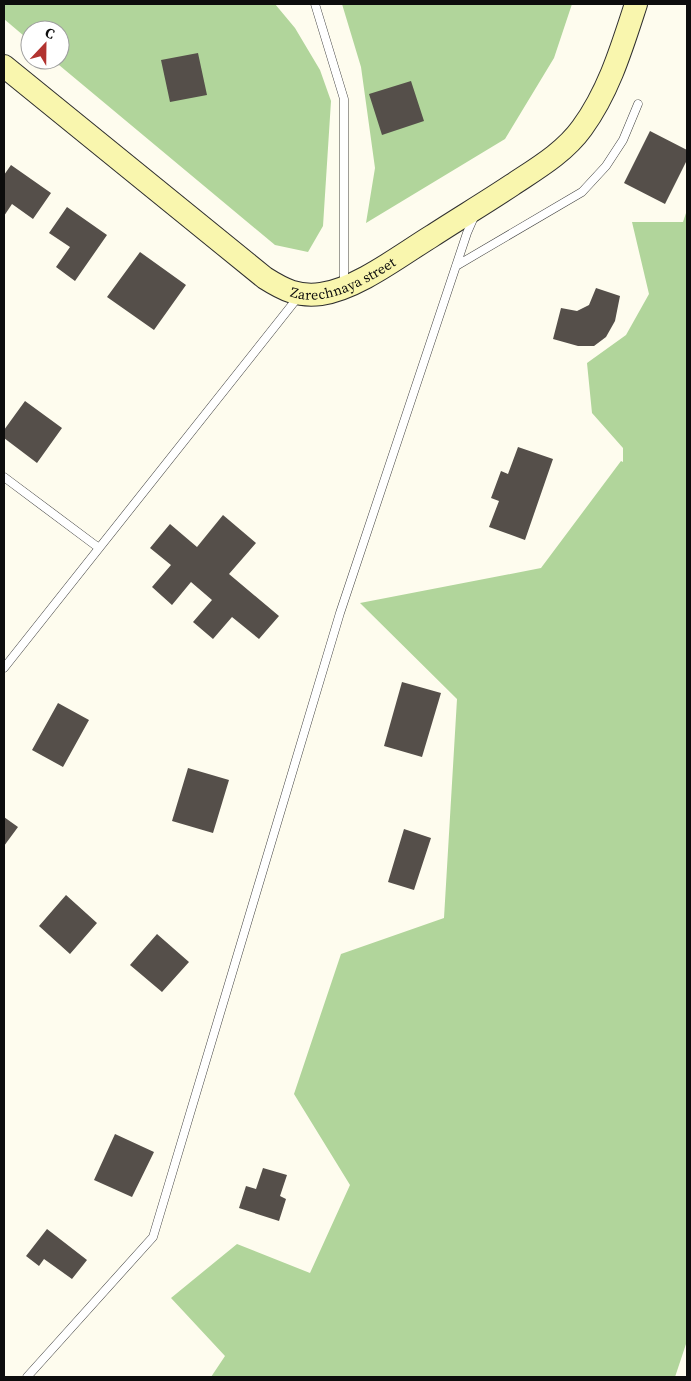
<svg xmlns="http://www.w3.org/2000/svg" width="691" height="1381" font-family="'Source Serif 4',serif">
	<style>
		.forest { fill: #b1d59b }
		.building { fill: #554f4a }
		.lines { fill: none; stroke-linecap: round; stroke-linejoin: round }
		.service-casing { stroke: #404040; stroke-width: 9 }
		.secondary-casing { stroke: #2f2f2f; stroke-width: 24 }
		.service { stroke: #fff; stroke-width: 8 }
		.secondary { stroke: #f9f6ae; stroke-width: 22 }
		.labels { text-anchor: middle; stroke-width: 5; stroke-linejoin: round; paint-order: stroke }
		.street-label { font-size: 14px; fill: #0d0d0d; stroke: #fff }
	</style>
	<rect width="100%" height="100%" fill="#fefcee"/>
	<path class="forest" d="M4 4H275L295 28 320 70 331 101 323 226 308 252 275 245 53 60H60V30H30V41L4 19Z
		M342 4H572L554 58 505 139 366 223 375 168 361 67Z
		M687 210V1341L675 1377H211L225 1356 171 1298 237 1244 310 1273 350 1185 294 1094 341 954 444 918 457 699 360 603 541 568 621 461 623 462V448L592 413 587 363 626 335 649 294 632 222H683Z"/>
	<path class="building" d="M198 53 207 95 170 102 161 60Z
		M411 81 424 121 382 135 369 94Z
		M650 131 687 150V160L665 204 624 183Z
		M11 165 51 193 33 219 12 204 4 216V175Z
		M67 207 107 235 75 281 56 267 70 247 49 233Z
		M140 252 186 285 154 330 107 297Z
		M596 288 620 296 615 321 606 337 594 346H578L553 339 561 308 577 311 589 305Z
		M25 401 62 428 37 463 4 438V430Z
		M518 447 553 459 525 540 489 527 499 501 491 498 501 471 508 474Z
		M223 515 256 543 229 574 279 616 259 639 232 617 213 639 193 622 212 600 191 582 172 605 152 587 171 565 150 548 170 524 197 547Z
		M402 682 441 693 422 757 384 746Z
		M58 703 89 720 63 767 32 750Z
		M188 768 229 780 213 833 172 821Z
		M4 817 18 827 4 846Z
		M404 829 431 838 414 890 388 882Z
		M66 895 97 923 70 954 39 926Z
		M157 934 189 962 162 992 130 965Z
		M115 1134 154 1152 132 1197 94 1180Z
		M263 1168 287 1175 280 1196 286 1199 279 1221 239 1208 246 1186 256 1189Z
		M47 1229 87 1260 72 1279 44 1259 39 1266 26 1256Z"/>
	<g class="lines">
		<defs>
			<path id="service" d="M315 4 344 99V285
				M456 266 582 192 606 166 623 140 638 104
				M4 477 99 548
				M4 668 299 296
				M27 1377 153 1237 340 613 467 233 474 217"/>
			<g id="secondary">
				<path id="s1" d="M4 66 265 278C284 290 298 297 321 294 357 289 401 255 432 236 458 219 485 203 512 185 536 169 564 153 582 128 609 91 622 47 636 4"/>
			</g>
		</defs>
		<use href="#service" class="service-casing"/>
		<use href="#secondary" class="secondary-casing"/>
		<use href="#service" class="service"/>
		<use href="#secondary" class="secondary"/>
	</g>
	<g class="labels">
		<g class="street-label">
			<text dy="5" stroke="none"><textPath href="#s1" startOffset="421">Zarechnaya street</textPath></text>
		</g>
	</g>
	<rect width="691" height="1381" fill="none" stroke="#0d0d0d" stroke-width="10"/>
	<g transform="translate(45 45) rotate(22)"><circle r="24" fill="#ffffff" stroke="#9e9e9e"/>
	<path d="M0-4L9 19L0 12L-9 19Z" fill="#b23330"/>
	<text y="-8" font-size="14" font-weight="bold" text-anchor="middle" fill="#0d0d0d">С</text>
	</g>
</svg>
